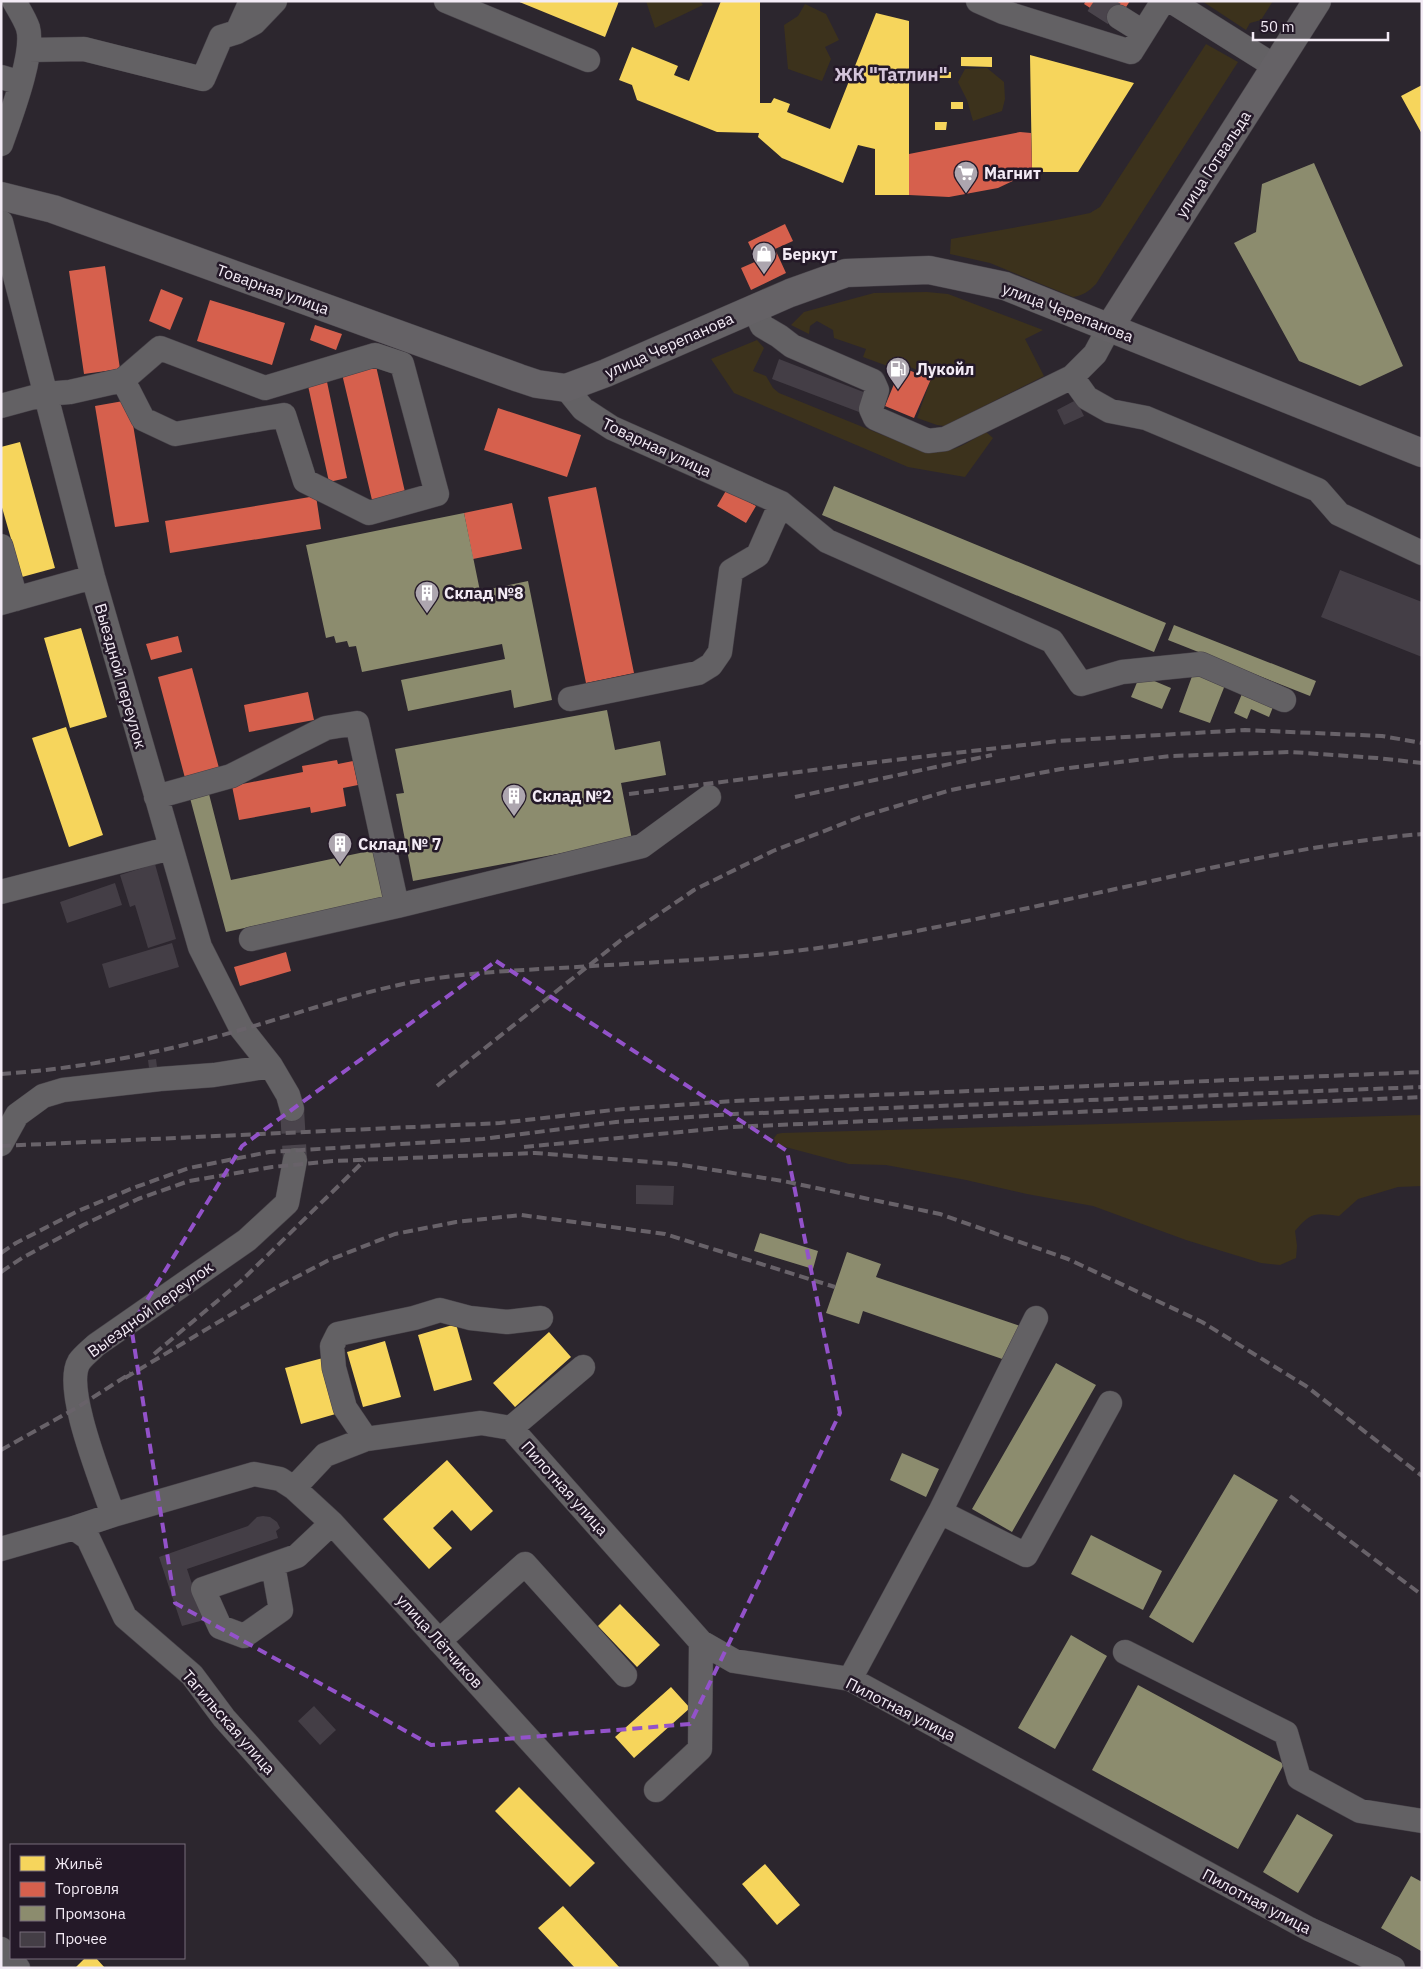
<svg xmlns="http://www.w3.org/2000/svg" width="1423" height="1969" font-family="'IBM Plex Sans',sans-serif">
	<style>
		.green { fill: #3c321c }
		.homes { fill: #f6d55c }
		.shops { fill: #d6604d }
		.industry { fill: #8c8c6e }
		.building { fill: #443e46 }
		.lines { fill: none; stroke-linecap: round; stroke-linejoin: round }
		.minor-tunnel { stroke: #4a444c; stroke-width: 24; stroke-dasharray: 24 12; stroke-linecap: butt }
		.minor-casing { stroke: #474249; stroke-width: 25 }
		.major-casing { stroke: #474249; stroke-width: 29 }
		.minor { stroke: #636164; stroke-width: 24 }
		.major { stroke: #656266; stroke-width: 28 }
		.rail { stroke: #686269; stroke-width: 4; stroke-dasharray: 10 5; stroke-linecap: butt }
		.marked { fill: none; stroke: #9352ca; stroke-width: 4; stroke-dasharray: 10 6; stroke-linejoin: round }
		.labels { text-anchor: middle; stroke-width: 5; stroke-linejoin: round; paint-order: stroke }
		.street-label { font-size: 16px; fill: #f3ebf5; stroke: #241928 }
		.poi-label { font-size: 16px; font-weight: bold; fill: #f3ebf5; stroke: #241928; text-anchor: start }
		.neighbourhood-label { font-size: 18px; font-weight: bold; fill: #d4c5da; stroke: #241928 }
	</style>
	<rect width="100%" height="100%" fill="#2c262e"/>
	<path class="green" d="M646 1H700L703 5 655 28Z
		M1202 1H1273L1261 20 1250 23 1246 30Z
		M805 4 826 14 839 40 825 47 831 59 822 81 788 69 784 25 798 16Z
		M1206 44 1238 62 1096 284C1088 292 1084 295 1073 297L990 263 950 254 951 239 1051 221 1090 213 1100 207Z
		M987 68 1004 82 1005 99 1002 111 973 121 967 100 958 82 965 69Z
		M927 292 948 294 1043 330 1025 339 1044 376 944 426 937 425 917 418 932 376 900 363 894 364 893 368 863 357 866 349 834 338 833 330 817 321 810 326 809 334 791 325 804 312 874 293Z
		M757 340 764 348 753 371 766 376 773 388 779 393 922 451C949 456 963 445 986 432L993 438 965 477 908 467 734 393 711 359Z
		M1422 1115V1186L1398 1187 1358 1199 1339 1216C1315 1213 1311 1212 1295 1231L1297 1246 1296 1258 1280 1265 1261 1263 1186 1240 1093 1206 1027 1194 966 1180 886 1165 849 1164 778 1145 775 1142 774 1138 777 1134 782 1133Z"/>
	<path class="homes" d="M517 1H619L605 37Z
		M721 1H760V103H771L774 98 790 104 787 112 830 129 876 13 909 21V195H875V149L858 145 843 183 782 158 758 137 759 133 717 132 637 100 632 85 619 80 632 47 678 66 674 75 689 81Z
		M1030 55 1134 83 1078 172H1032Z
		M961 57H992V67L961 66Z
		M939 72H951V78H939Z
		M1422 85V134L1401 96Z
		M951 102H963V109H951Z
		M935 122H947L946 130H935Z
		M20 442 55 568 22 577 1 504V447Z
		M81 628 107 717 70 728 44 638Z
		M66 727 103 835 69 847 32 738Z
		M456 1324 472 1380 434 1391 418 1335Z
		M549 1332 571 1357 515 1407 493 1383Z
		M385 1341 401 1397 363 1407 347 1352Z
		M323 1358 339 1413 301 1424 285 1368Z
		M447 1460 493 1511 471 1531 452 1510 433 1528 452 1548 429 1569 383 1519Z
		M620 1604 660 1645 637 1667 598 1626Z
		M671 1687 690 1708 634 1758 615 1737Z
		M519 1787 595 1863 570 1887 495 1811Z
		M765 1864 800 1905 777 1925 742 1884Z
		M563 1906 620 1968H575L538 1928Z
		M85 1958H96L105 1968H75Z"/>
	<path class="shops" d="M1086 1H1130L1115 24 1084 4Z
		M1020 132 1031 133 1032 172 998 188 949 197 909 195V154Z
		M785 224 793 241 775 249 786 273 751 290 741 268 757 261 748 242Z
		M105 266 120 369 84 374 69 271Z
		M161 289 183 298 170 330 149 321Z
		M210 300 285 323 272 365 197 341Z
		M315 325 342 334 336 350 310 340Z
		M376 366 405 492 372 500 342 374Z
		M901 367 931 379 914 418 885 406Z
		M326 377 347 478 329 482 307 381Z
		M129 400 149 522 115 527 95 406Z
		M498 408 581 435 567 477 484 450Z
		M596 487 634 673 586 683 548 497Z
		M727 489 756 506 746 523 717 506Z
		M316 496 321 529 170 553 165 521Z
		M512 503 522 549 473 559 464 513Z
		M178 636 182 652 151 660 146 644Z
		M192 668 219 768 185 778 158 677Z
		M308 692 314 720 249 732 244 705Z
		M337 760 338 764 353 761 358 785 343 788 346 806 311 813 310 807 239 820 232 786 303 772 302 766Z
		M286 952 291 971 240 986 234 967Z"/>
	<path class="industry" d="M1314 163 1403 366 1360 386 1299 361 1234 243 1256 232 1262 184Z
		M834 486 1166 623 1154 652 822 515Z
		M464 513 480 591 528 581 552 700 514 708 511 690 408 711 401 680 505 659 502 644 362 672 356 646 349 647 347 641 336 643 334 636 326 638 306 545Z
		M1174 625 1316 681 1310 696 1168 640Z
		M1195 668 1227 680 1210 723 1179 712Z
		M1140 675 1171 688 1162 709 1131 697Z
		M1244 689 1275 702 1269 717 1251 709 1247 719 1234 713Z
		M607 710 615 750 660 741 666 775 621 783 632 840 413 881 396 794 404 793 395 749Z
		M209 794 231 880 374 850 386 897 226 932 190 798Z
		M760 1233 818 1251 813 1269 754 1251Z
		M847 1252 881 1264 876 1277 1023 1327 1011 1362 863 1311 859 1324 826 1313Z
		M1056 1363 1096 1385 1012 1532 972 1509Z
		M902 1453 939 1469 926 1497 890 1480Z
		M1234 1474 1278 1500 1193 1643 1149 1617Z
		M1091 1535 1162 1571 1143 1610 1071 1574Z
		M1071 1635 1107 1656 1055 1749 1018 1728Z
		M1138 1685 1284 1764 1238 1849 1092 1770Z
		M1297 1814 1333 1835 1298 1893 1263 1872Z
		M1411 1876 1422 1882 1421 1951 1381 1928Z"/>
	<path class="building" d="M779 359 866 393 859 412 772 379Z
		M1076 400 1084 416 1064 425 1057 410Z
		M1340 570 1422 602V657L1321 617Z
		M155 864 176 939 148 948 135 905 130 907 120 875Z
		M115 883 122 905 67 923 60 902Z
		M172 943 179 967 109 988 102 964Z
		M156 1059 157 1067 149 1068 148 1060Z
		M636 1185 674 1186 673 1205 636 1204Z
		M263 1516 270 1517 277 1522 280 1528 276 1531 278 1538 187 1569 204 1620 182 1626 159 1557 248 1526 257 1517Z
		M314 1706 336 1730 320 1745 298 1721Z"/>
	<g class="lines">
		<path class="minor-tunnel" d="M1094 1 1119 17
			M292 1109 295 1160"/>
		<defs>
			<path id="minor" d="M446 1 588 60
				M978 1 1003 12 1131 52 1163 1
				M1171 1 1276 67
				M1119 17 1143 32
				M237 32 254 23 275 1
				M29 50 84 49 203 79 221 37 237 32 251 1
				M1 77 21 83
				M1 144C10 118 35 53 28 28 25 19 19 10 14 1
				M1 222 93 577 200 947 241 1028 271 1066 288 1095 292 1109
				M754 308 762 326 779 336 792 346 873 381 877 390 871 409 875 418 928 441 945 439 1072 377 1095 354 1109 328
				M1072 377 1087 398 1110 411 1146 418 1318 490 1339 514 1422 553
				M566 388 583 409 612 428 781 503 827 541 1052 641 1081 684 1122 672 1201 664 1284 700
				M1 406 45 394 70 392 123 380 143 419 175 434 284 415 305 481 369 513 437 494 402 364 375 355 265 388 160 348 123 380
				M1 546 16 599
				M1 603 93 577
				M570 699 698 673 711 665 720 652 731 571 758 555 781 503
				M156 797 231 776 326 728 357 723 397 906 251 939
				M1 892 171 848
				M397 906 642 846 709 797
				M1 1144 17 1115 43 1096 63 1090 160 1079 214 1075 271 1066
				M511 1428 583 1367
				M366 1439 345 1408 334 1368 332 1346 338 1334 414 1318 440 1310 470 1318 507 1322 541 1318
				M294 1488 325 1455 366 1439 481 1423 511 1428 701 1642 734 1661 850 1679 1309 1929 1393 1968
				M940 1512 1026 1555 1110 1403
				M113 1515C103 1484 63 1389 79 1362 83 1356 91 1350 96 1345L247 1240 287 1203 295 1160
				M74 1528 113 1515 254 1474 280 1479 294 1488 332 1523 737 1968
				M1 1549 74 1528 88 1538 125 1617 192 1675 224 1718 447 1968
				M273 1565 281 1610 244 1636 220 1627 203 1589 297 1556 332 1523
				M439 1641 525 1564 625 1675
				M1125 1652 1286 1733 1299 1778 1360 1811 1422 1821
				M850 1679 940 1512 1036 1318
				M656 1790 700 1749 701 1642
				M1 1949 18 1968"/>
			<path id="major" d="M1 196 53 209 519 378 537 384 566 388 606 373 790 293 846 273 929 270 1005 286 1422 453
				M1109 328 1317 1"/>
		</defs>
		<use href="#minor" class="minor-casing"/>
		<use href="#major" class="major-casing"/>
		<use href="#minor" class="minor"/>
		<use href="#major" class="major"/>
		<path class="rail" d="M629 794 860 764 1058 741 1245 730 1382 736 1422 743
			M795 797 992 755
			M1 1074C74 1069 145 1056 215 1037 283 1019 349 994 418 981 471 972 524 970 577 967 669 961 761 958 852 943 949 926 1046 904 1143 883 1235 862 1328 842 1422 834
			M437 1086 621 940 694 890 773 851 860 817 951 790 1061 769 1170 756 1291 752 1377 758 1422 763
			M1 1146 500 1123 613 1110 732 1101 1422 1072
			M524 1147 732 1127 1422 1097
			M1 1253 16 1243 78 1211 133 1188 189 1168 269 1152 483 1139 616 1122 734 1114 1422 1087
			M1 1272 22 1258 83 1225 138 1199 189 1181 272 1167 333 1161 535 1153 676 1164 783 1181 940 1214 1068 1259 1202 1322 1306 1386 1422 1476
			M154 1354 240 1282 365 1160
			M125 1378 277 1287 329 1260 395 1234 456 1222 521 1215 665 1234 835 1287
			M1 1450 78 1407 131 1373
			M1290 1496 1422 1595"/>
	</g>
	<path class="marked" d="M496 961 787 1151 840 1413 690 1724 431 1745 175 1603 131 1326 242 1146Z"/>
	<defs>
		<symbol id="supermarket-pin" viewBox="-11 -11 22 30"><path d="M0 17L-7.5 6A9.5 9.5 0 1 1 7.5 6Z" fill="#ada6af" stroke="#241928"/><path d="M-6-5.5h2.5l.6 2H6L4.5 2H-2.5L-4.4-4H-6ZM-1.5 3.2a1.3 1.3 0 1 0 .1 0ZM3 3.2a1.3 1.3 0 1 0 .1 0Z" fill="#fff"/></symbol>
		<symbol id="shop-pin" viewBox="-11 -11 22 30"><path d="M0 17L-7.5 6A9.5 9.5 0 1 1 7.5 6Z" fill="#ada6af" stroke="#241928"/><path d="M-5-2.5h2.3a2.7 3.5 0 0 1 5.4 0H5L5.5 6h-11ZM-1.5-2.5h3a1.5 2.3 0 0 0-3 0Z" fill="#fff"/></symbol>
		<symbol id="fuel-pin" viewBox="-11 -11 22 30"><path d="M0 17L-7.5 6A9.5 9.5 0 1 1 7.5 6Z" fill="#ada6af" stroke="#241928"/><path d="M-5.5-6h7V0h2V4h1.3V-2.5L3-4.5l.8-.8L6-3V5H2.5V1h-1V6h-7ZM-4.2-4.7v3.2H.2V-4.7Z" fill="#fff"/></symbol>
		<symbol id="building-pin" viewBox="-11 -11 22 30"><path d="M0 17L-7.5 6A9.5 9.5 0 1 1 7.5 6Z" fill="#ada6af" stroke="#241928"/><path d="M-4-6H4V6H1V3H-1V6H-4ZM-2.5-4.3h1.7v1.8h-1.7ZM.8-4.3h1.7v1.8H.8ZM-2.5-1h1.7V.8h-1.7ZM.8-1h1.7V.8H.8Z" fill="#fff"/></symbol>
	</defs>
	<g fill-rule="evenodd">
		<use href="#supermarket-pin" x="952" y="159" width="28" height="38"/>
		<use href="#shop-pin" x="750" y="240" width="28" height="38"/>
		<use href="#fuel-pin" x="884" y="355" width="28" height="38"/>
		<use href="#building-pin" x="413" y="579" width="28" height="38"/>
		<use href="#building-pin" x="500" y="782" width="28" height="38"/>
		<use href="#building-pin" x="326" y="830" width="28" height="38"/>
	</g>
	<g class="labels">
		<g class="street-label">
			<text transform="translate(1213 164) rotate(-57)" y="6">улица Готвальда</text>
			<text transform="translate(273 289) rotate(20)" y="6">Товарная улица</text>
			<text transform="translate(1068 312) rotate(21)" y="6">улица Черепанова</text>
			<text transform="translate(669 345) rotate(-24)" y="6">улица Черепанова</text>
			<text transform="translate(657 447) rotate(25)" y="6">Товарная улица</text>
			<text transform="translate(121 676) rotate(74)" y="6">Выездной переулок</text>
			<text transform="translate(150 1309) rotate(-36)" y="6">Выездной переулок</text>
			<text transform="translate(565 1488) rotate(48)" y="6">Пилотная улица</text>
			<text transform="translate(440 1641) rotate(48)" y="6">улица Лётчиков</text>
			<text transform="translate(901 1709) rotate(27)" y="6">Пилотная улица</text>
			<text transform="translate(229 1722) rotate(49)" y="6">Тагильская улица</text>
			<text transform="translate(1257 1901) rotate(28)" y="6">Пилотная улица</text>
		</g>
		<g class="poi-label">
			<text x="984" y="179">Магнит</text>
			<text x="782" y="260">Беркут</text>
			<text x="916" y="375">Лукойл</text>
			<text x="444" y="599">Склад №8</text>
			<text x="532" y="802">Склад №2</text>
			<text x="358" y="850">Склад № 7</text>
		</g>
		<g class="neighbourhood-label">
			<text x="891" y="81">ЖК "Татлин"</text>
		</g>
	</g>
	<rect width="1423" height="1969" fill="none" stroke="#f3ebf5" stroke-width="5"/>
	<rect x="10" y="1844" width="175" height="115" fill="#241928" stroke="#776d7a"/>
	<rect x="20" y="1856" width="25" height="15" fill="#f6d55c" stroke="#776d7a"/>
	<text x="55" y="1869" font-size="15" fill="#f3ebf5">Жильё</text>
	<rect x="20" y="1882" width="25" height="15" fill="#d6604d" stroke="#776d7a"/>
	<text x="55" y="1894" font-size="15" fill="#f3ebf5">Торговля</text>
	<rect x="20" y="1906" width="25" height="15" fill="#8c8c6e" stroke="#776d7a"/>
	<text x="55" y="1919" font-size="15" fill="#f3ebf5">Промзона</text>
	<rect x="20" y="1932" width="25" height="15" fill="#443e46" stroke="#776d7a"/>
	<text x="55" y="1944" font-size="15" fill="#f3ebf5">Прочее</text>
	<path d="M1253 32v8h135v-8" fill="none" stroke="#f3ebf5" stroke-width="2.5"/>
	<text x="1260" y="32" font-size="15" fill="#f3ebf5" stroke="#241928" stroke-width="4" paint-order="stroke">50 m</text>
</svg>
